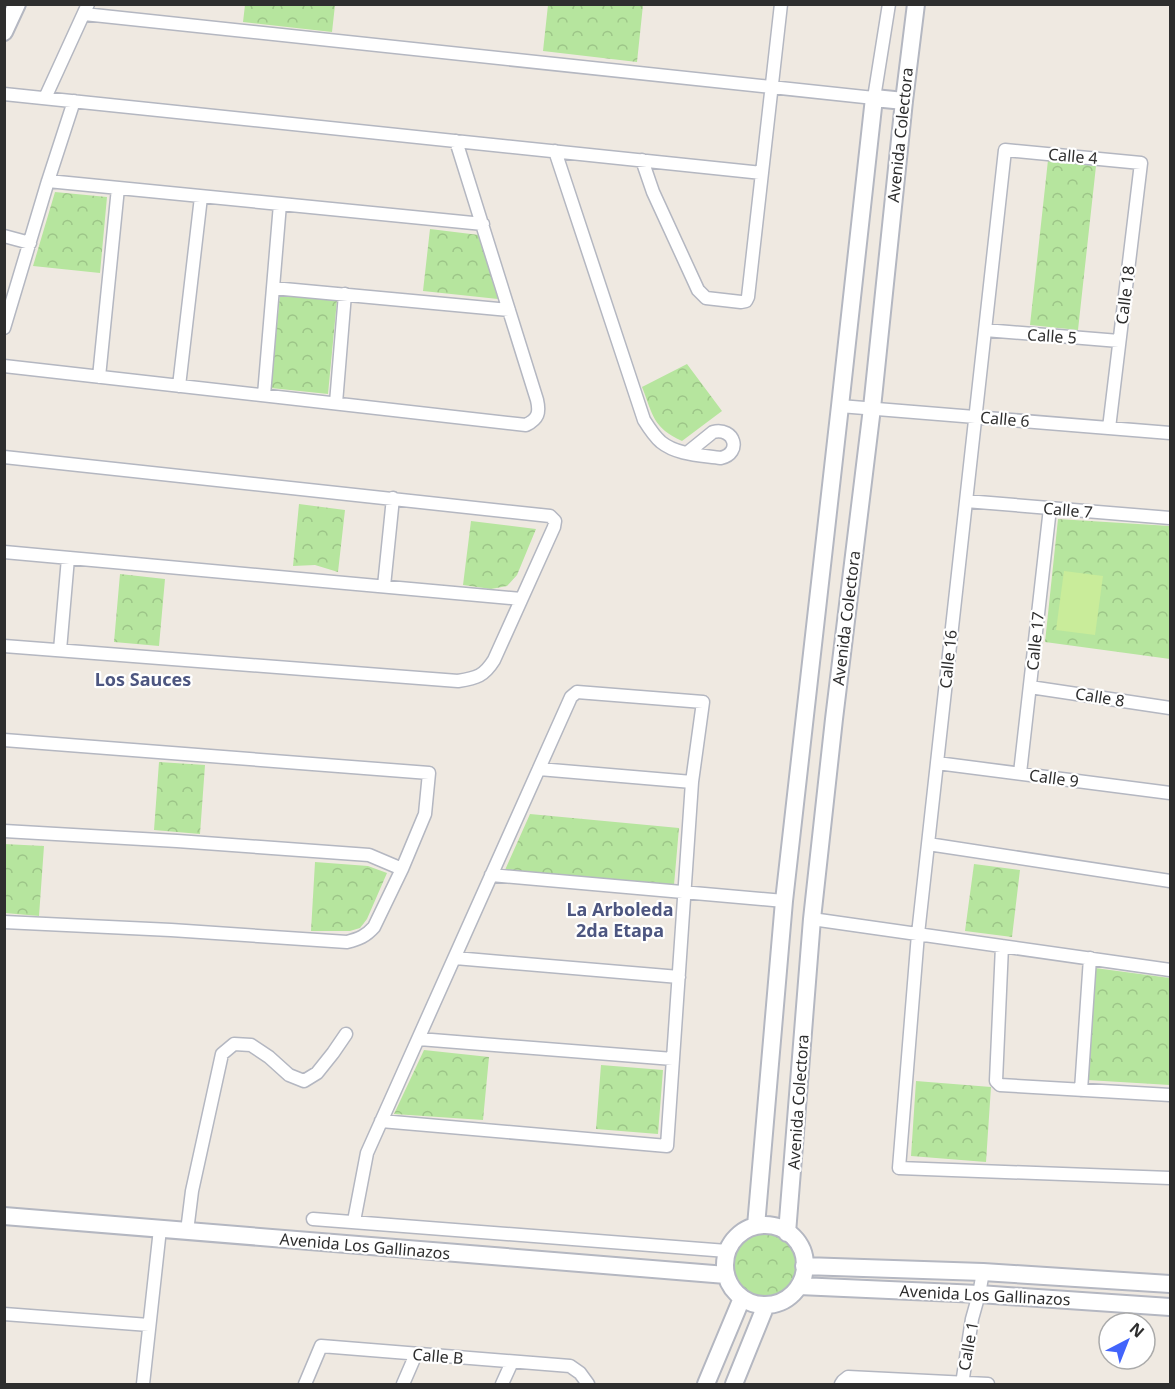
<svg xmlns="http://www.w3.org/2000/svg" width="1175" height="1389" font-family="'Noto Sans',sans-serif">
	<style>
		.forest { fill: url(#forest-crowns) }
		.pitch { fill: #c9ec9a }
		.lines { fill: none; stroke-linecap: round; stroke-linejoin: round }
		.minor-casing { stroke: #b4b7c1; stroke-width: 15 }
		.tertiary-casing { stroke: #b4b7c1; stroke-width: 20 }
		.minor { stroke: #fff; stroke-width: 12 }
		.tertiary { stroke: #fff; stroke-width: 16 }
		.labels { text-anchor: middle; stroke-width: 4.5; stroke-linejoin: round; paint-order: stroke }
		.street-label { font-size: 16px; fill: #2e2e2e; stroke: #fff }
		.neighbourhood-label { font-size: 18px; font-weight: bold; fill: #4d5680; stroke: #fff }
	</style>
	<defs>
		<pattern id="forest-crowns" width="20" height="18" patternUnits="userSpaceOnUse" patternTransform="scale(1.5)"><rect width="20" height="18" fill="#b6e59e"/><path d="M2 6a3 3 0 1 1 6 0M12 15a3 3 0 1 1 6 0" fill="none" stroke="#9dc588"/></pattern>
	</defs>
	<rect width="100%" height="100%" fill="#efe9e1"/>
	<path class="forest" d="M245 5H335L332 32 243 22Z
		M548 5H643L637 62 543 51Z
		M1048 160 1096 166 1078 330 1030 325Z
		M55 192 107 197 100 273 33 266Z
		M430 229 479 235 498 299 423 291Z
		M280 294 337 300 328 394 271 388Z
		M687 364 722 411 682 441C653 428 653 415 642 387Z
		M299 504 345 510 338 572 315 565 293 566Z
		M1058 519 1170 526V659L1045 642Z
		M471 521 536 529 517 575 507 586 491 589 463 585Z
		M120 574 165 579 159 646 114 642Z
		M159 762 205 765 200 834 154 830Z
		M530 814 679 828 674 885 505 870Z
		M4 844 44 846 39 916 5 913Z
		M315 862 368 866 387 873 367 919 360 928 350 931H311Z
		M974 864 1020 870 1012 937 965 931Z
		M1095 968 1170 978V1085L1087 1080Z
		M424 1050 489 1057 483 1120 394 1114Z
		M601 1065 663 1070 658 1134 596 1129Z
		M916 1081 991 1087 986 1162 911 1156Z
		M730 1266a34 34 0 1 1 68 0a34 34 0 1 1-68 0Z"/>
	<path class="pitch" d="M1064 571 1103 576 1095 635 1056 630Z"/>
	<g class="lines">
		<defs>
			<path id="minor" d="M84 14 874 98 889 4
				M4 94 762 173
				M45 98 88 4
				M555 151 644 420C649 428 654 436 661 442 677 455 701 455 721 458 742 453 735 427 713 432L687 453
				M642 160 653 192 698 290 706 298 741 302 746 301 748 297 781 4
				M48 181 483 224
				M4 236 30 243
				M273 288 509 310
				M4 328 48 181 74 101
				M985 330 1119 341
				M4 366 526 425C538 419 540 413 537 400L456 141
				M99 377 118 188
				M179 386 201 197
				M264 395 280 204
				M336 403 345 294
				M840 406 1170 433
				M1109 428 1141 163 1005 150 918 934 899 1168 1170 1178
				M4 457 550 516 555 521 554 527 494 660C484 676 477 678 458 681L4 646
				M966 501 1170 518
				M4 552 521 599
				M384 586 393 498
				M60 650 68 558
				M1030 687 1170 708
				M4 740 429 773 425 814 402 869 374 927C366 936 359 939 347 942L171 930 4 922
				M937 763 1170 793
				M539 769 692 782
				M1020 773 1050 508
				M4 831 177 841 369 855 402 869
				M928 844 1170 881
				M491 875 784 901
				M812 919 1170 970
				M1002 946 996 1081 1000 1085 1170 1095
				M455 958 679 977
				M419 1039 673 1059
				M1081 1090 1090 958
				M313 1219 727 1251
				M354 1221 367 1153 571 697 577 692 703 702 692 782 667 1146 381 1121
				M187 1231 192 1191 222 1054 234 1044 251 1045 269 1057 289 1075 304 1081 317 1073 333 1053 346 1034
				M4 1314 149 1325
				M143 1384 160 1229
				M305 1384 321 1346 570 1366 580 1373 588 1384
				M403 1384 416 1354
				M502 1384 512 1362
				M841 1384 843 1381 848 1377 988 1384
				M962 1384 972 1319 979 1294 983 1272"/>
			<path id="tertiary" d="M4 32 17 4
				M4 1216 726 1275
				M725 1265a40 40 0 1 1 80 0a40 40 0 1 1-80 0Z
				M756 1226 784 901 840 406 874 98 904 101
				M787 1233 812 919 834 719 872 408 904 101 916 4
				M804 1266 983 1272 1170 1284
				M799 1286 979 1294 1170 1307
				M706 1384 742 1298
				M734 1384 766 1305"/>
		</defs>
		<use href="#minor" class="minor-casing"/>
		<use href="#tertiary" class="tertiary-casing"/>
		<use href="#minor" class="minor"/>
		<use href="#tertiary" class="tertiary"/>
	</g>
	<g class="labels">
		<g class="street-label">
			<text transform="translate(900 135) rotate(-84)" y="6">Avenida Colectora</text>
			<text transform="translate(1073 156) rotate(5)" y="6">Calle 4</text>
			<text transform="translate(1125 295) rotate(-83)" y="6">Calle 18</text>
			<text transform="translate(1052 336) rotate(4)" y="6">Calle 5</text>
			<text transform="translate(1005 419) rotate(5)" y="6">Calle 6</text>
			<text transform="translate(1068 510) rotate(5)" y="6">Calle 7</text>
			<text transform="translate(846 618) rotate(-83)" y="6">Avenida Colectora</text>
			<text transform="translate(1035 641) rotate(-84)" y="6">Calle 17</text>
			<text transform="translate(948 659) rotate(-84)" y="6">Calle 16</text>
			<text transform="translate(1100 697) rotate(9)" y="6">Calle 8</text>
			<text transform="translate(1054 778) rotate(8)" y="6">Calle 9</text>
			<text transform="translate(798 1102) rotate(-86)" y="6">Avenida Colectora</text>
			<text transform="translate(365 1246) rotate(5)" y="6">Avenida Los Gallinazos</text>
			<text transform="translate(985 1295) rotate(3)" y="6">Avenida Los Gallinazos</text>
			<text transform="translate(968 1346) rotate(-80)" y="6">Calle 1</text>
			<text transform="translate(438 1356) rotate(5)" y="6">Calle B</text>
		</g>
		<g class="neighbourhood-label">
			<text x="143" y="686">Los Sauces</text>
			<text x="620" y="916">La Arboleda<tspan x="620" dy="21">2da Etapa</tspan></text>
		</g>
	</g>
	<rect width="1175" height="1389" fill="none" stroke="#2e2e2e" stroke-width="12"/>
	<g transform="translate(1127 1341) rotate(42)"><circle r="28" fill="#ffffff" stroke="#ababab" stroke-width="1.5"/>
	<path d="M0-4.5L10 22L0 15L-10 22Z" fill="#4264fb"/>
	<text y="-9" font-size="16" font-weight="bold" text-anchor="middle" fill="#2e2e2e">N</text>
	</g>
</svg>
